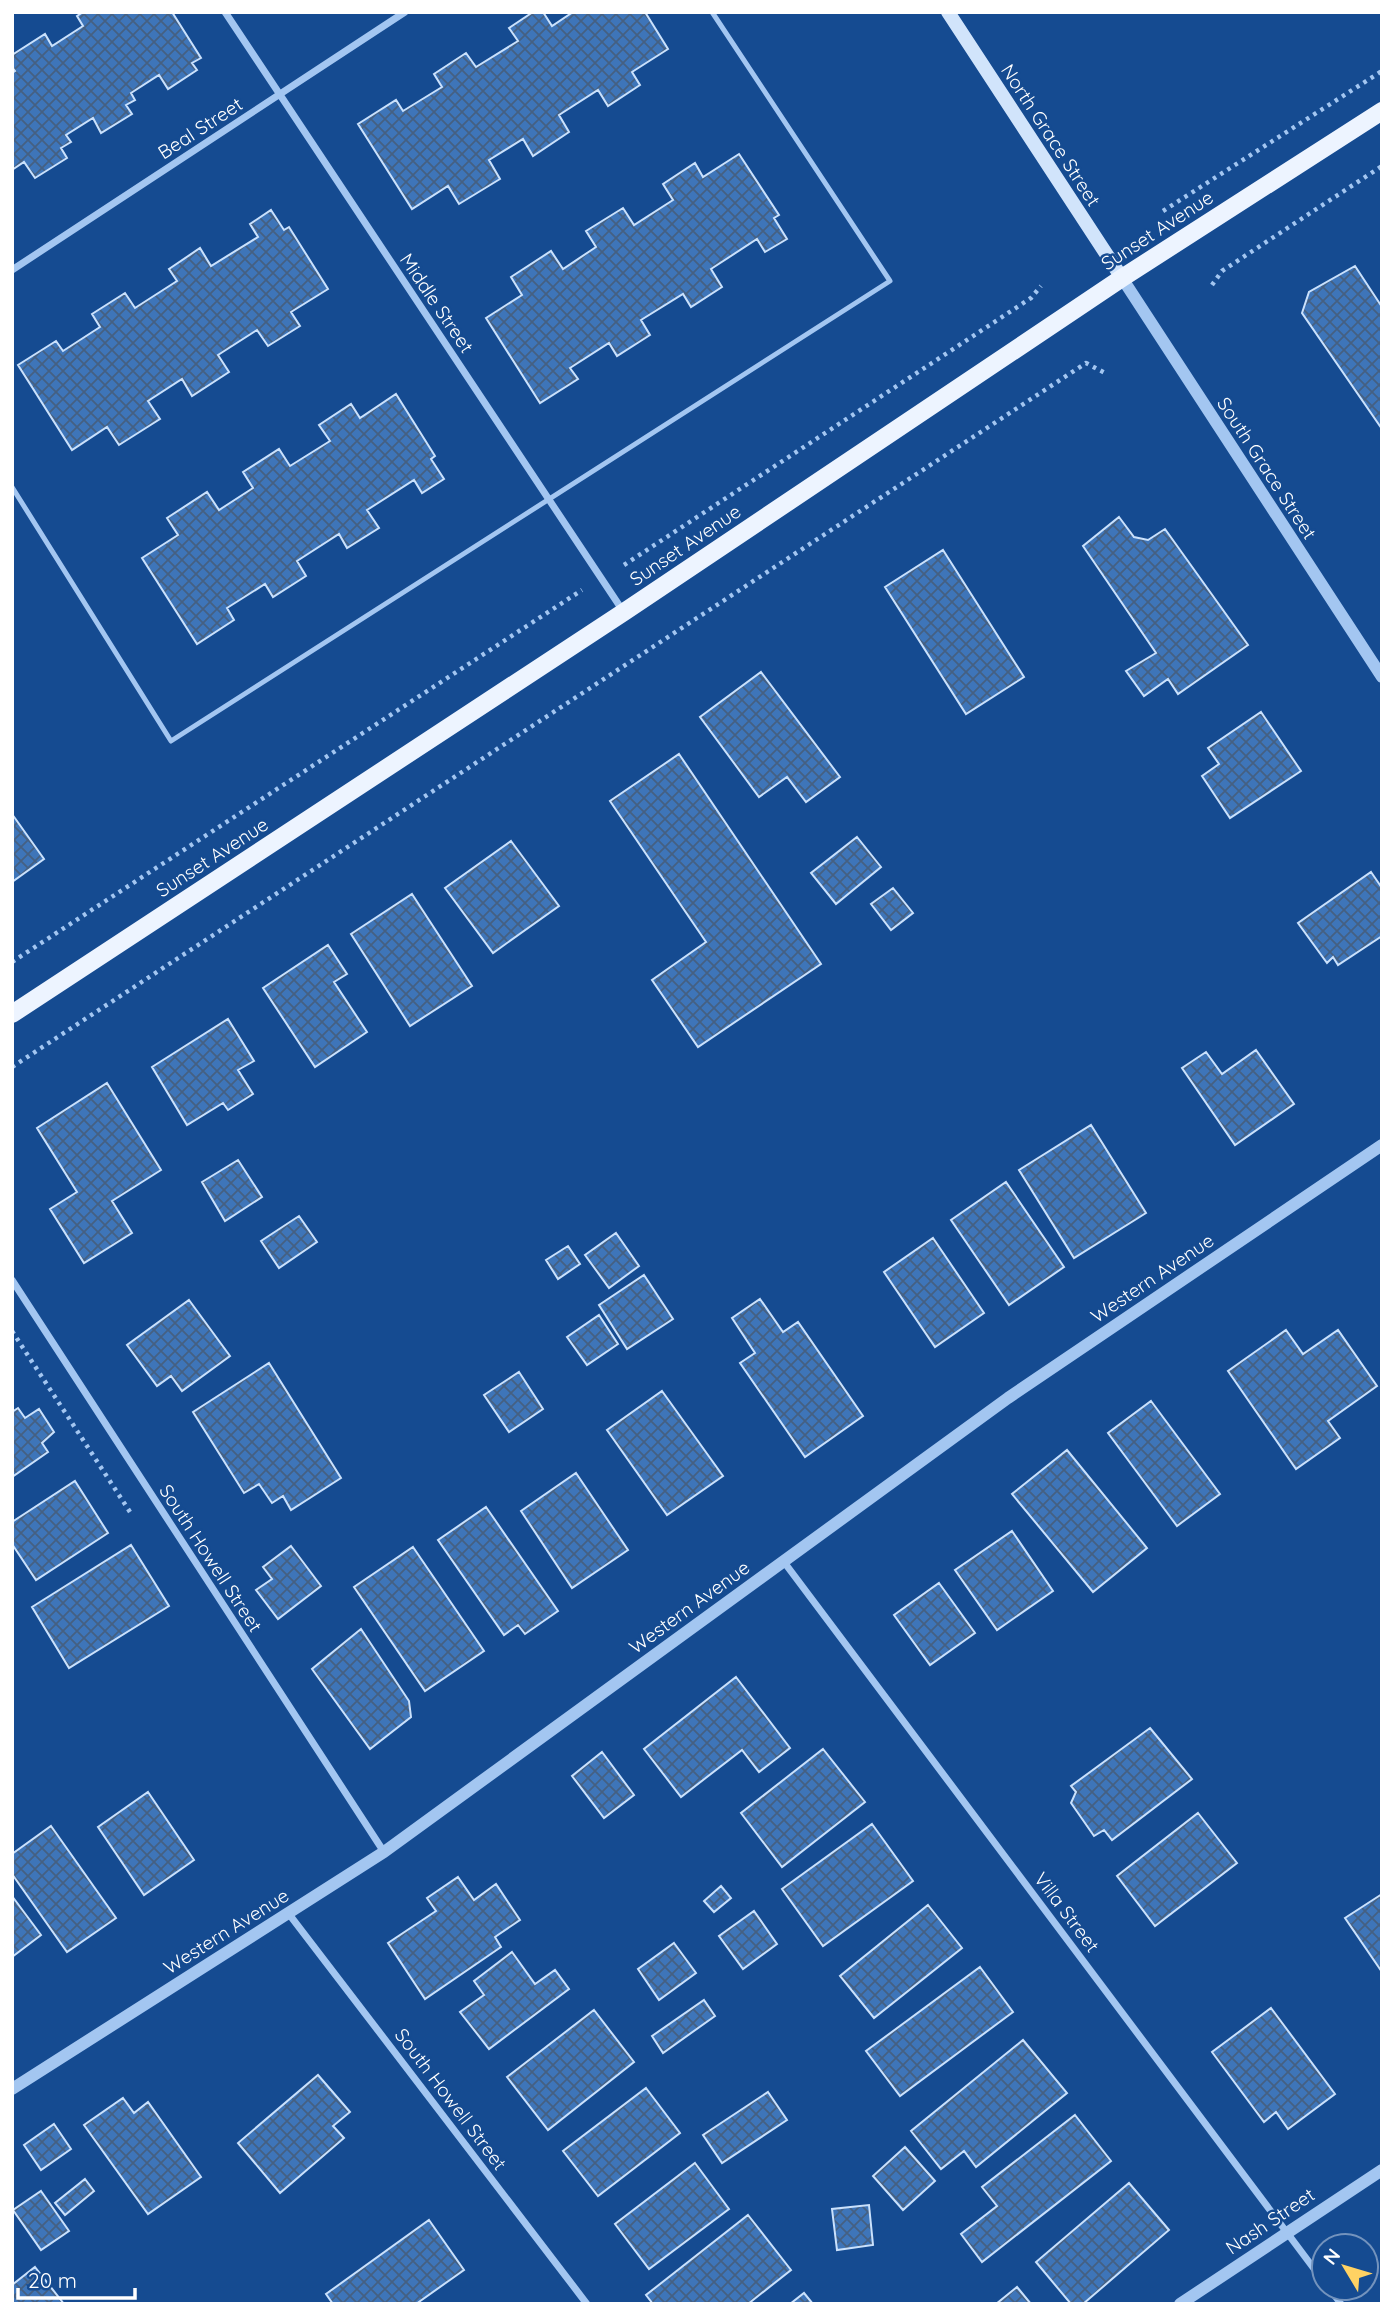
<svg xmlns="http://www.w3.org/2000/svg" width="1394" height="2316" font-family="Quicksand,sans-serif">
	<style>
		.building { fill: url(#building-cross-hatch); stroke: #cae1fc; stroke-width: 2 }
		.lines { fill: none; stroke-linecap: round; stroke-linejoin: round }
		.path { stroke: #a3c6f1; stroke-width: 4.5; stroke-dasharray: 3.5 5; stroke-linecap: butt }
		.service { stroke: #a3c6f1; stroke-width: 5 }
		.minor { stroke: #a3c6f1; stroke-width: 7 }
		.tertiary { stroke: #a3c6f1; stroke-width: 12 }
		.secondary { stroke: #d1e4fb; stroke-width: 14 }
		.primary { stroke: #edf4ff; stroke-width: 18 }
		.labels { text-anchor: middle; stroke-width: 5; stroke-linejoin: round; paint-order: stroke }
		.street-label { font-size: 19px; fill: #fff; stroke: #154b91 }
	</style>
	<defs>
		<pattern id="building-cross-hatch" width="8" height="8" patternUnits="userSpaceOnUse" patternTransform="scale(1.75)"><rect width="8" height="8" fill="#3e75b9"/><path d="M0 0l8 8M0 8l8-8" fill="none" stroke="#456082"/></pattern>
	</defs>
	<rect width="100%" height="100%" fill="#154b91"/>
	<path class="building" d="M83 12H172L201 58 192 63 197 70 168 89 159 75 131 93 135 100 126 105 132 114 101 133 93 118 66 135 71 142 61 148 67 158 35 178 24 162 12 170V73L15 71 12 67V55L45 34 52 46 83 26 77 16Z
		M533 12H543L552 26 573 12H645L668 49 632 72 640 85 608 106 598 90 559 115 569 132 533 156 523 139 489 160 500 179 459 204 448 186 412 209 358 124 396 100 403 111 442 87 434 74 466 53 476 67 518 41 509 28Z
		M739 154 779 215 774 218 787 239 765 252 757 239 711 269 722 287 691 307 683 294 641 320 650 335 617 356 609 343 570 368 578 379 540 403 486 318 522 295 511 277 551 251 563 269 596 247 586 231 623 208 634 225 673 200 663 184 695 163 703 177Z
		M271 210 284 230 289 227 328 289 291 312 300 326 268 346 257 330 218 355 229 372 192 396 182 379 148 401 160 419 119 445 107 427 72 450 18 365 56 341 63 351 100 327 92 314 125 293 135 308 177 281 169 269 200 248 211 266 258 237 250 224Z
		M1355 266 1382 307V429L1302 313 1309 292Z
		M396 394 435 456 431 459 444 479 422 493 414 480 367 510 379 528 347 548 339 534 297 561 306 576 273 597 265 584 227 608 234 620 197 644 142 558 178 535 167 518 207 492 219 510 253 488 243 472 279 449 290 466 330 441 319 425 351 404 360 418Z
		M1119 517 1134 537 1148 540 1165 529 1248 645 1178 694 1168 679 1144 696 1126 671 1156 653 1083 546Z
		M943 550 1024 677 966 714 885 587Z
		M761 672 840 777 806 802 787 777 759 797 700 717Z
		M1261 712 1301 771 1230 818 1202 776 1219 764 1208 748Z
		M679 754 821 964 698 1047 652 980 706 942 610 801Z
		M12 814 44 859 12 882Z
		M857 837 881 867 836 904 811 873Z
		M511 841 559 906 493 953 445 888Z
		M1371 872 1382 888V936L1338 965 1333 957 1327 963 1298 923Z
		M893 888 913 913 891 930 871 904Z
		M412 894 472 986 410 1026 351 934Z
		M328 945 347 974 334 982 367 1032 315 1067 263 988Z
		M228 1019 254 1061 238 1070 253 1094 228 1110 223 1103 187 1125 152 1067Z
		M1256 1050 1294 1104 1235 1145 1182 1068 1206 1052 1222 1074Z
		M107 1083 161 1170 112 1201 132 1233 84 1263 50 1209 77 1192 37 1128Z
		M1091 1125 1146 1213 1074 1258 1019 1170Z
		M238 1160 262 1197 225 1221 202 1182Z
		M1006 1182 1064 1267 1009 1305 951 1220Z
		M299 1216 317 1242 279 1268 261 1241Z
		M616 1233 639 1266 609 1288 585 1255Z
		M933 1238 984 1313 935 1347 884 1272Z
		M568 1246 580 1264 558 1279 546 1260Z
		M644 1275 673 1319 627 1349 599 1305Z
		M760 1299 783 1332 798 1322 863 1416 805 1457 740 1363 755 1353 732 1318Z
		M189 1300 230 1356 182 1391 171 1376 157 1386 127 1345Z
		M599 1315 618 1344 587 1365 567 1337Z
		M1286 1330 1303 1354 1338 1330 1377 1386 1328 1421 1340 1438 1296 1469 1228 1371Z
		M269 1363 341 1478 291 1510 283 1496 272 1503 259 1484 244 1493 193 1412Z
		M519 1372 543 1409 509 1432 484 1395Z
		M662 1391 723 1476 667 1515 607 1430Z
		M1151 1401 1220 1494 1177 1526 1108 1433Z
		M18 1408 25 1418 39 1409 54 1432 42 1443 48 1452 12 1477V1412Z
		M1067 1450 1147 1548 1093 1592 1012 1494Z
		M576 1473 628 1550 572 1588 521 1511Z
		M75 1481 108 1533 36 1580 12 1544V1522Z
		M486 1507 558 1611 525 1634 518 1625 504 1635 438 1540Z
		M1012 1531 1053 1591 997 1630 955 1570Z
		M131 1545 169 1606 69 1668 32 1607Z
		M291 1546 321 1586 278 1619 256 1590 272 1579 263 1567Z
		M413 1547 484 1651 425 1691 354 1587Z
		M939 1583 975 1633 930 1665 894 1615Z
		M361 1629 409 1701 411 1717 370 1749 312 1669Z
		M736 1677 790 1748 759 1772 742 1750 681 1797 644 1749Z
		M1150 1728 1192 1779 1112 1840 1104 1830 1094 1836 1071 1803 1076 1792 1071 1786Z
		M823 1749 865 1802 782 1867 741 1813Z
		M602 1752 634 1795 604 1818 572 1776Z
		M148 1792 194 1860 144 1895 98 1827Z
		M1198 1813 1237 1863 1155 1926 1117 1876Z
		M872 1824 913 1881 823 1946 782 1889Z
		M51 1826 116 1918 67 1952 12 1874V1854Z
		M458 1877 474 1900 496 1884 520 1920 495 1937 501 1947 425 1999 388 1943 436 1911 427 1898Z
		M721 1886 731 1898 714 1912 704 1901Z
		M1382 1894V1972L1345 1918Z
		M12 1896 41 1935 12 1957Z
		M928 1905 962 1948 874 2018 840 1976Z
		M754 1911 777 1944 743 1969 719 1936Z
		M674 1943 696 1973 659 2000 638 1969Z
		M512 1952 535 1984 555 1970 569 1989 489 2049 460 2012 484 1995 474 1981Z
		M980 1967 1013 2012 900 2096 866 2051Z
		M704 2000 715 2016 663 2053 652 2036Z
		M1271 2008 1335 2094 1288 2129 1276 2112 1264 2122 1212 2052Z
		M594 2010 634 2062 548 2130 507 2077Z
		M1023 2040 1067 2093 976 2167 964 2151 941 2169 911 2131Z
		M318 2075 350 2112 333 2126 344 2138 280 2193 238 2143Z
		M646 2088 680 2133 598 2196 563 2151Z
		M768 2092 787 2120 722 2163 703 2135Z
		M123 2098 134 2113 148 2102 201 2177 148 2214 84 2125Z
		M1075 2115 1111 2161 982 2262 961 2234 997 2206 982 2187Z
		M54 2124 71 2149 41 2170 24 2145Z
		M905 2147 935 2181 903 2210 873 2176Z
		M695 2163 729 2209 649 2269 615 2224Z
		M85 2179 94 2191 65 2215 55 2203Z
		M1129 2183 1169 2230 1083 2304H1071L1036 2262Z
		M41 2191 69 2231 41 2250 13 2210Z
		M869 2205 873 2245 837 2250 832 2209Z
		M748 2215 791 2270 748 2304H653L646 2295Z
		M429 2220 464 2270 416 2304H333L326 2294Z
		M35 2267 64 2304H12V2285Z
		M1017 2287 1031 2304H996Z
		M804 2293 813 2304H790Z"/>
	<g class="lines">
		<path class="path" d="M1163 211 1382 71
			M1212 285 1222 271 1382 166
			M624 565 1031 298 1041 286
			M12 962 582 590
			M12 1067 1086 363 1105 373
			M12 1331 132 1515"/>
		<path class="service" d="M12 487 171 741 890 281 712 12"/>
		<path class="minor" d="M225 12 623 611
			M12 270 405 12
			M12 1280 384 1852
			M784 1562 1324 2282
			M289 1914 587 2304
			M1329 2288 1341 2304"/>
		<path class="tertiary" d="M1122 278 1382 677
			M12 2089 384 1852 1008 1398 1382 1145
			M1180 2304 1382 2170"/>
		<path class="secondary" d="M948 12 1122 278"/>
		<path class="primary" d="M12 1014 624 612 1122 278 1382 111"/>
	</g>
	<g class="labels">
		<g class="street-label">
			<text transform="translate(200 128) rotate(-33)" y="7">Beal Street</text>
			<text transform="translate(1051 135) rotate(57)" y="7">North Grace Street</text>
			<text transform="translate(1157 230) rotate(-33)" y="7">Sunset Avenue</text>
			<text transform="translate(437 303) rotate(56)" y="7">Middle Street</text>
			<text transform="translate(1267 468) rotate(57)" y="7">South Grace Street</text>
			<text transform="translate(685 545) rotate(-34)" y="7">Sunset Avenue</text>
			<text transform="translate(212 857) rotate(-33)" y="7">Sunset Avenue</text>
			<text transform="translate(1152 1278) rotate(-34)" y="7">Western Avenue</text>
			<text transform="translate(211 1558) rotate(57)" y="7">South Howell Street</text>
			<text transform="translate(689 1607) rotate(-36)" y="7">Western Avenue</text>
			<text transform="translate(1067 1912) rotate(53)" y="7">Villa Street</text>
			<text transform="translate(226 1931) rotate(-32)" y="7">Western Avenue</text>
			<text transform="translate(451 2099) rotate(53)" y="7">South Howell Street</text>
			<text transform="translate(1270 2221) rotate(-34)" y="7">Nash Street</text>
		</g>
	</g>
	<rect width="1394" height="2316" fill="none" stroke="#ffffff" stroke-width="28"/>
	<g transform="translate(1345 2267) rotate(308)"><circle r="33" fill="#154b91" stroke="#7393bd" stroke-width="2"/>
	<path d="M0-5L12 26L0 18L-12 26Z" fill="#ffd263"/>
	<text y="-10" font-size="19" font-weight="bold" text-anchor="middle" fill="#ffffff">N</text>
	</g>
	<path d="M18 2288v10h117v-10" fill="none" stroke="#ffffff" stroke-width="3.5"/>
	<text x="28" y="2288" font-size="21" fill="#ffffff" stroke="#154b91" stroke-width="5" paint-order="stroke">20 m</text>
</svg>
